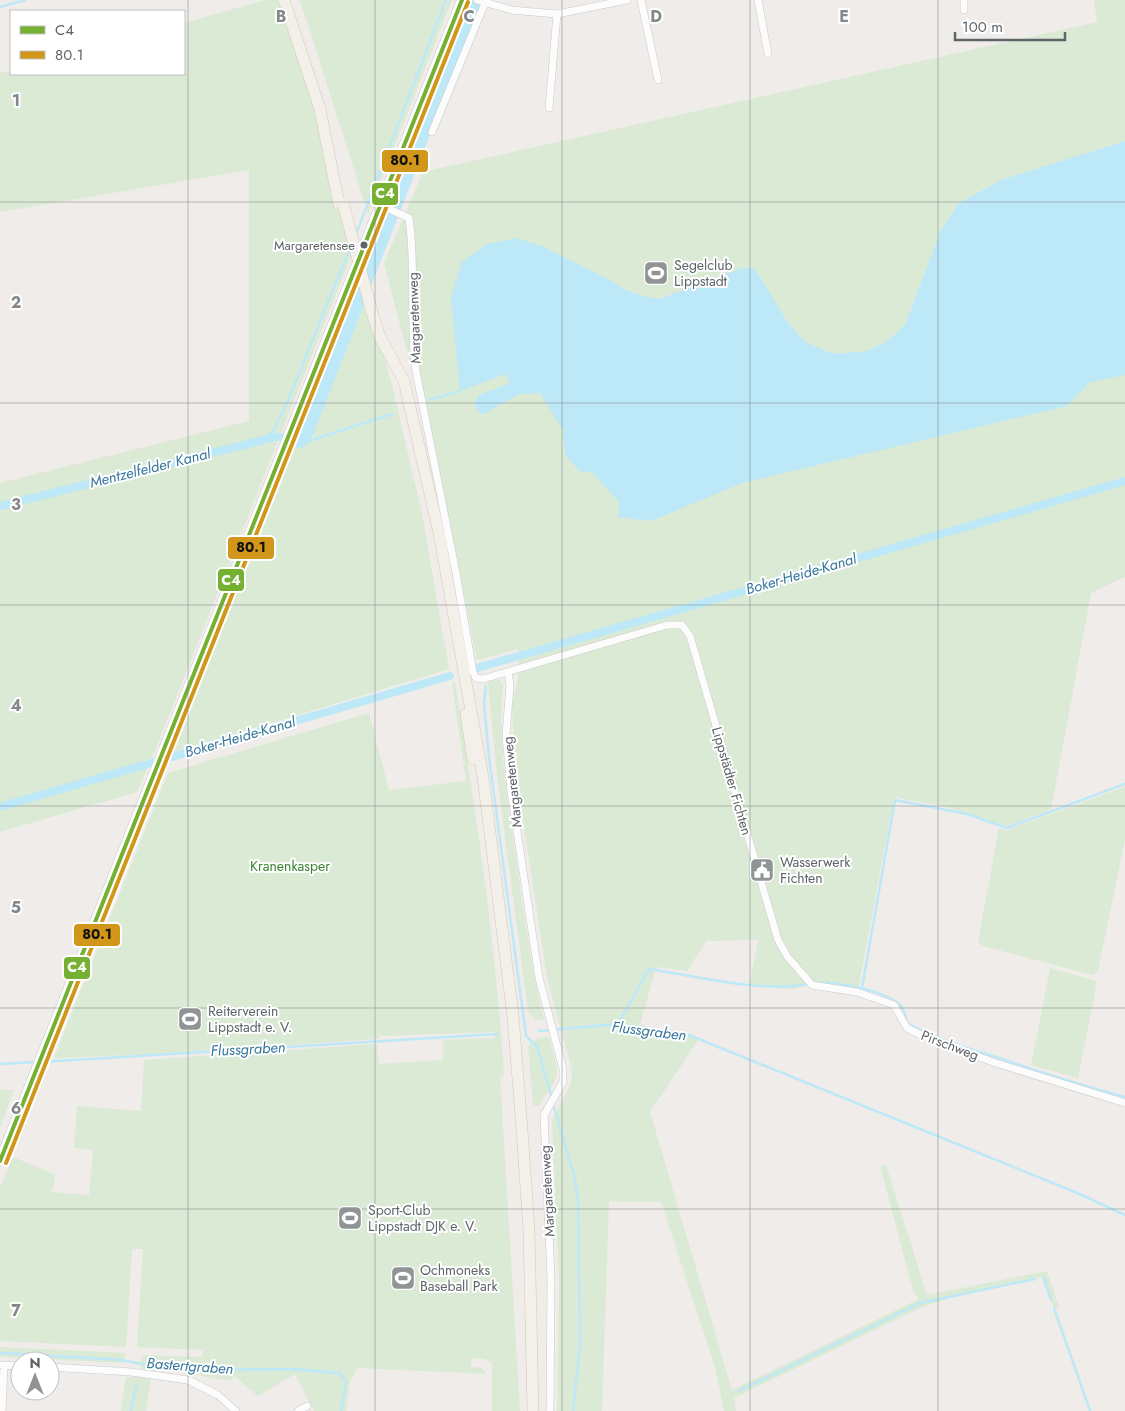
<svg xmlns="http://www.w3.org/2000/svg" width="1125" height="1411" font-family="Jost,sans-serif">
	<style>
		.green { fill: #daead4 }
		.water { fill: #bde8f8 }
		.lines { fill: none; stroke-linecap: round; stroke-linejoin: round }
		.stream { stroke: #bde8f8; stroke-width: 2.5 }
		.canal { stroke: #bde8f8; stroke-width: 8 }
		.river { stroke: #bde8f8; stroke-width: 14 }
		.street-casing { stroke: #cacaca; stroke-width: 8 }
		.secondary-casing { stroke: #cacaca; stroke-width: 11 }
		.primary-casing { stroke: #d8c9b6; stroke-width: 12 }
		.street { stroke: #fdfcfc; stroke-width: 7 }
		.secondary { stroke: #fdfcfc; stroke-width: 10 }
		.primary { stroke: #f3f0e9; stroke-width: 11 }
		.primary-bridge-casing { stroke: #d8c9b6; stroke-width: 12; stroke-linecap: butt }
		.primary-bridge { stroke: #f3f0e9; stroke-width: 11 }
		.bus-1-casing { stroke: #fff; stroke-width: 8 }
		.bus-2-casing { stroke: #fff; stroke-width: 8 }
		.bus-1 { stroke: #76b032; stroke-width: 4 }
		.bus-2 { stroke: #d1961a; stroke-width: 4 }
		.grid { fill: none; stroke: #84888a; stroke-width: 1; stroke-opacity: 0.55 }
		.bus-dot { fill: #5e6468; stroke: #fff; stroke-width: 2 }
		.labels { text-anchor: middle; stroke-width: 4; stroke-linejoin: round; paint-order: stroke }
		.bus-label { font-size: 13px; fill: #5e6468; stroke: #fff; text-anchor: end }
		.poi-label { font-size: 14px; fill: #5e6468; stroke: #fff; text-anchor: start }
		.street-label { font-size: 14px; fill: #5e6468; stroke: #fff }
		.park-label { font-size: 14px; fill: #398430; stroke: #fff }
		.water-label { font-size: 15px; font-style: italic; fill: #36779c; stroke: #fff }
		.grid-label { font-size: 16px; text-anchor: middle; font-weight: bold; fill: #84888a; stroke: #fff; stroke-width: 4; stroke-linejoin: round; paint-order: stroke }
		.line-badge { stroke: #fff; stroke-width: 2 }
		.badge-label { font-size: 14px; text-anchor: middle; font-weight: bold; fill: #fff }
		.pale-badge-label { font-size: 14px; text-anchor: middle; font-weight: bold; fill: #111 }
	</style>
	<rect width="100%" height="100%" fill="#efece9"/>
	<path class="green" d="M265 0H279L344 203 355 247 156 748 137 792 0 832V483L249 421V170L0 212V73L11 70V74H184V23Z
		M299 0H452L368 214 307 21Z
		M1094 0H1125V141L1001 180 959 203 940 232 905 325 886 342 867 351 834 354 805 342 789 324 756 271 751 268H742L660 299C641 296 622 290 608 279L487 244 462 263 545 400 1125 347V577L1091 593 1051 810 1007 826 942 806 894 797 858 990 815 984 792 989 749 986 758 940 706 941 687 971 656 967 640 1025 684 1033 699 1039 650 1112 732 1390 917 1300 918 1297 913 1290 880 1166 886 1165 927 1295 1047 1271 1059 1307 1054 1308 1042 1277 966 1293 922 1307 734 1398 736 1411H724L715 1367 661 1202 609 1201 602 1411H557L559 1280 552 1120 571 1084 572 1070 547 978 516 773 512 706 519 673 518 649 477 660 425 397 411 367 384 263 423 172 1097 22Z
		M362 275 392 385 422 514 449 669 172 753Z
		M499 680 503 685C497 744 508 801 516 859 524 913 531 967 544 1020H535L528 1012 497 775 488 682Z
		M455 682C476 813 496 944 504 1075L500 1076 520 1411H492V1364L485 1359 471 1358V1367L482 1368 486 1374 357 1368 350 1382 346 1411H314L295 1374 258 1396 234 1376 230 1381 205 1377 192 1372 144 1370 140 1366 141 1359 144 1355 202 1357 203 1350 137 1347 143 1249H132L126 1347 0 1341V1187L13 1157 54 1174 55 1182 51 1192 89 1195 93 1150 74 1148 77 1106 141 1111 144 1060 377 1044 379 1064 443 1060V1040L495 1038V1032L379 1036V1039L348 1041 151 1054 54 1058 168 773 369 713 389 790 466 781 452 683Z
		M1125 787V839L1098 971 1092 975 983 946 978 942 999 828 1007 830Z
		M1050 968 1097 981 1078 1078 1031 1065Z
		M549 1037C559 1077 563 1072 538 1106L533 1105 528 1046 537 1038Z
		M0 1090H14L0 1128Z
		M0 1347 125 1353V1363L0 1357Z
		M126 1377 151 1378 146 1411H121Z"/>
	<path class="water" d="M1125 141V375L1090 382 1067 406 742 483 651 521 618 517 619 502 593 473 579 471 565 454 563 430 540 393 519 394 482 415 474 404 479 395 510 383 506 374 460 391 451 297 462 262 487 244 516 238 542 246 608 279C622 290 641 296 659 299L742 268H751L756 271 789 324 805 342 834 354 867 351 886 342 905 325 940 232 959 203 1001 180Z"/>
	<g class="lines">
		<path class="stream" d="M0 7 25 0
			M356 234 446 0
			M429 400 460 391
			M263 441 273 431 284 410 350 248
			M300 441H309L392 414
			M486 686 484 703 489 757 526 1036 537 1047 552 1098
			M813 983C834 981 885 990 900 1005 904 1009 906 1017 907 1023 934 1038 964 1047 993 1056 1037 1071 1080 1085 1125 1097
			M862 988 895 800 967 814 1007 828 1125 784
			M618 1024 649 969C696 976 761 993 808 984
			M539 1031 618 1024 684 1033 1075 1192 1125 1215
			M41 1062 497 1034
			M0 1064 36 1062
			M553 1104 575 1178 578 1200 580 1344 573 1411
			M1043 1277 1051 1300
			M1054 1308 1090 1411
			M0 1353 122 1360 146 1365H185L203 1370 291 1369 339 1373 346 1381 341 1411
			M739 1391 920 1303 1035 1279
			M131 1411 136 1386"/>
		<path class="canal" d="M0 506 275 437H283L300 441
			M477 668 1125 481
			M0 807 450 676"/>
		<path class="river" d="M300 441 307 431 475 0"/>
		<defs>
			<path id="street" d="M477 0 511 10 557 14 627 0
				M641 0 658 80
				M758 0 768 54
				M964 10V0
				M549 108 557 14
				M432 132 485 3
				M382 206 409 218C416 267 410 317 415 366L456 573 473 672 476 678 483 679 667 625H682L690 636 778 940 787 956 812 985 857 992 894 1005 907 1028 929 1039 996 1063 1125 1103
				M508 672 510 685 506 735 511 791 539 978 563 1069V1082L544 1115 551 1279 550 1411
				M0 1365 20 1366
				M50 1367 131 1372 188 1380 218 1395 236 1411
				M2 1411 4 1365
				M298 1411 307 1406"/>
			<path id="secondary" d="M0 1161 462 0"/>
			<path id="primary" d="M284 0 320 109 339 204
				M371 309 380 337 404 381 439 533 483 777 513 1016 521 1116 529 1230 533 1411
				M466 714 473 759"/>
		</defs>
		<use href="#street" class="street-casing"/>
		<use href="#secondary" class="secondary-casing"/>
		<use href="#primary" class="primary-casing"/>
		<use href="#street" class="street"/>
		<use href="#secondary" class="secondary"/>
		<use href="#primary" class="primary"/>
		<defs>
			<path id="primary-bridge" d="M343 203 371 309"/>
		</defs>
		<use href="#primary-bridge" class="primary-bridge-casing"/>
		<use href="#primary-bridge" class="primary-bridge"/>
		<defs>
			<path id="bus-1" d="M0 1161 462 0"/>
			<path id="bus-2" d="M6 1163 468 2"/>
		</defs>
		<use href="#bus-1" class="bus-1-casing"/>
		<use href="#bus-2" class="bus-2-casing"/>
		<use href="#bus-1" class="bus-1"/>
		<use href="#bus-2" class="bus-2"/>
	</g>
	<path class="grid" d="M188 0V1411M375 0V1411M562 0V1411M750 0V1411M938 0V1411M0 202H1125M0 403H1125M0 605H1125M0 806H1125M0 1008H1125M0 1209H1125"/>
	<defs>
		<symbol id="stadium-square" viewBox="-11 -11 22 22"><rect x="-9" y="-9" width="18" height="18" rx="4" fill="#919495" stroke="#fff"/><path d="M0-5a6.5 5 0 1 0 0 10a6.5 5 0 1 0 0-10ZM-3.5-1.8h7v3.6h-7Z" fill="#fff"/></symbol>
		<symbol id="civic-square" viewBox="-11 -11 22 22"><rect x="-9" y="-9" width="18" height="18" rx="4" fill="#919495" stroke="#fff"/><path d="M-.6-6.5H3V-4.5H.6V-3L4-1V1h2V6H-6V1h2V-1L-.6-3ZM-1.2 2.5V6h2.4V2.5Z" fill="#fff"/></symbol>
	</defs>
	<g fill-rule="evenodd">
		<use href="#stadium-square" x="642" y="259" width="28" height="28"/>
		<use href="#civic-square" x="748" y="856" width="28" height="28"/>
		<use href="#stadium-square" x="176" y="1005" width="28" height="28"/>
		<use href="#stadium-square" x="336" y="1204" width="28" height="28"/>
		<use href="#stadium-square" x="389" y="1264" width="28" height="28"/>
	</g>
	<circle class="bus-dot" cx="364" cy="245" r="4.5"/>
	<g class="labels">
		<g class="bus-label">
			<text x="355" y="250">Margaretensee</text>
		</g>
		<g class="poi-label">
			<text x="674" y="270">Segelclub<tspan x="674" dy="16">Lippstadt</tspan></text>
			<text x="780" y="867">Wasserwerk<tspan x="780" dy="16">Fichten</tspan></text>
			<text x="208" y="1016">Reiterverein<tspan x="208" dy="16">Lippstadt e. V.</tspan></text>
			<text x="368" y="1215">Sport-Club<tspan x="368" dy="16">Lippstadt DJK e. V.</tspan></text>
			<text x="420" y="1275">Ochmoneks<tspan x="420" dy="16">Baseball Park</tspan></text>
		</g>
		<g class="street-label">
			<text transform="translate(414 318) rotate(-92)" y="5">Margaretenweg</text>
			<text transform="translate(732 781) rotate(74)" y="5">Lippstädter Fichten</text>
			<text transform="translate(512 782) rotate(-96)" y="5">Margaretenweg</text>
			<text transform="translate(950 1045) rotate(21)" y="5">Pirschweg</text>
			<text transform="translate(547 1191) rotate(-93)" y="5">Margaretenweg</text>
		</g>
		<g class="park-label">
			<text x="290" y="871">Kranenkasper</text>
		</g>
		<g class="water-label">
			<text transform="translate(150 468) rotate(-14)" y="5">Mentzelfelder Kanal</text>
			<text transform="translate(801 574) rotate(-16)" y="5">Boker-Heide-Kanal</text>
			<text transform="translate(240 737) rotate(-16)" y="5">Boker-Heide-Kanal</text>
			<text transform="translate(649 1031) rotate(7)" y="5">Flussgraben</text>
			<text transform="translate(248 1049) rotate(-3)" y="5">Flussgraben</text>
			<text transform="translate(190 1366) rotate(4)" y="5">Bastertgraben</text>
		</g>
	</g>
	<g class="grid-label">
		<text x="281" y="22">B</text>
		<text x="469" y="22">C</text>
		<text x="656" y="22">D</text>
		<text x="844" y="22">E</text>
		<text x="16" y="106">1</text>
		<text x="16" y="308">2</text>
		<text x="16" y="510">3</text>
		<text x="16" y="711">4</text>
		<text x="16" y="913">5</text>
		<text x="16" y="1114">6</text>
		<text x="16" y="1316">7</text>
	</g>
	<g class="line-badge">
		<rect x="381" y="149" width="48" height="24" rx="5" fill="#d1961a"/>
		<rect x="371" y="182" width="28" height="24" rx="5" fill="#76b032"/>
		<rect x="227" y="536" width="48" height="24" rx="5" fill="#d1961a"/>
		<rect x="217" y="568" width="28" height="24" rx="5" fill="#76b032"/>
		<rect x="73" y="923" width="48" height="24" rx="5" fill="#d1961a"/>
		<rect x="63" y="956" width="28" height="24" rx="5" fill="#76b032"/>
	</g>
	<g class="badge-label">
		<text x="385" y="198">C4</text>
		<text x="231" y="585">C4</text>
		<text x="77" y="972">C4</text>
	</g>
	<g class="pale-badge-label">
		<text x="405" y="165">80.1</text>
		<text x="251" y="552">80.1</text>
		<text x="97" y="939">80.1</text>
	</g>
	<rect x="10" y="10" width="175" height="65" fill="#ffffff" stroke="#bfc1c3"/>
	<rect x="20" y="26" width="25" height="8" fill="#76b032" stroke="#bfc1c3"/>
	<text x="55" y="35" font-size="15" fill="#5e6468">C4</text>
	<rect x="20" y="51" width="25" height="8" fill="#d1961a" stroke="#bfc1c3"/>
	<text x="55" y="60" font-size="15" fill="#5e6468">80.1</text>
	<g transform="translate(35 1376)"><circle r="24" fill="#ffffff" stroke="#bfc1c3"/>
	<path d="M0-4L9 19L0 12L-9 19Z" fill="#919495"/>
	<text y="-8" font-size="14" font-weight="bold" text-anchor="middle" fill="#5e6468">N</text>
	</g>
	<path d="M955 32v8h110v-8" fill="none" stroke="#5e6468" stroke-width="2.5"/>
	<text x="962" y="32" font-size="15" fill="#5e6468" stroke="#ffffff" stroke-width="4" paint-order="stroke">100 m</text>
</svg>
